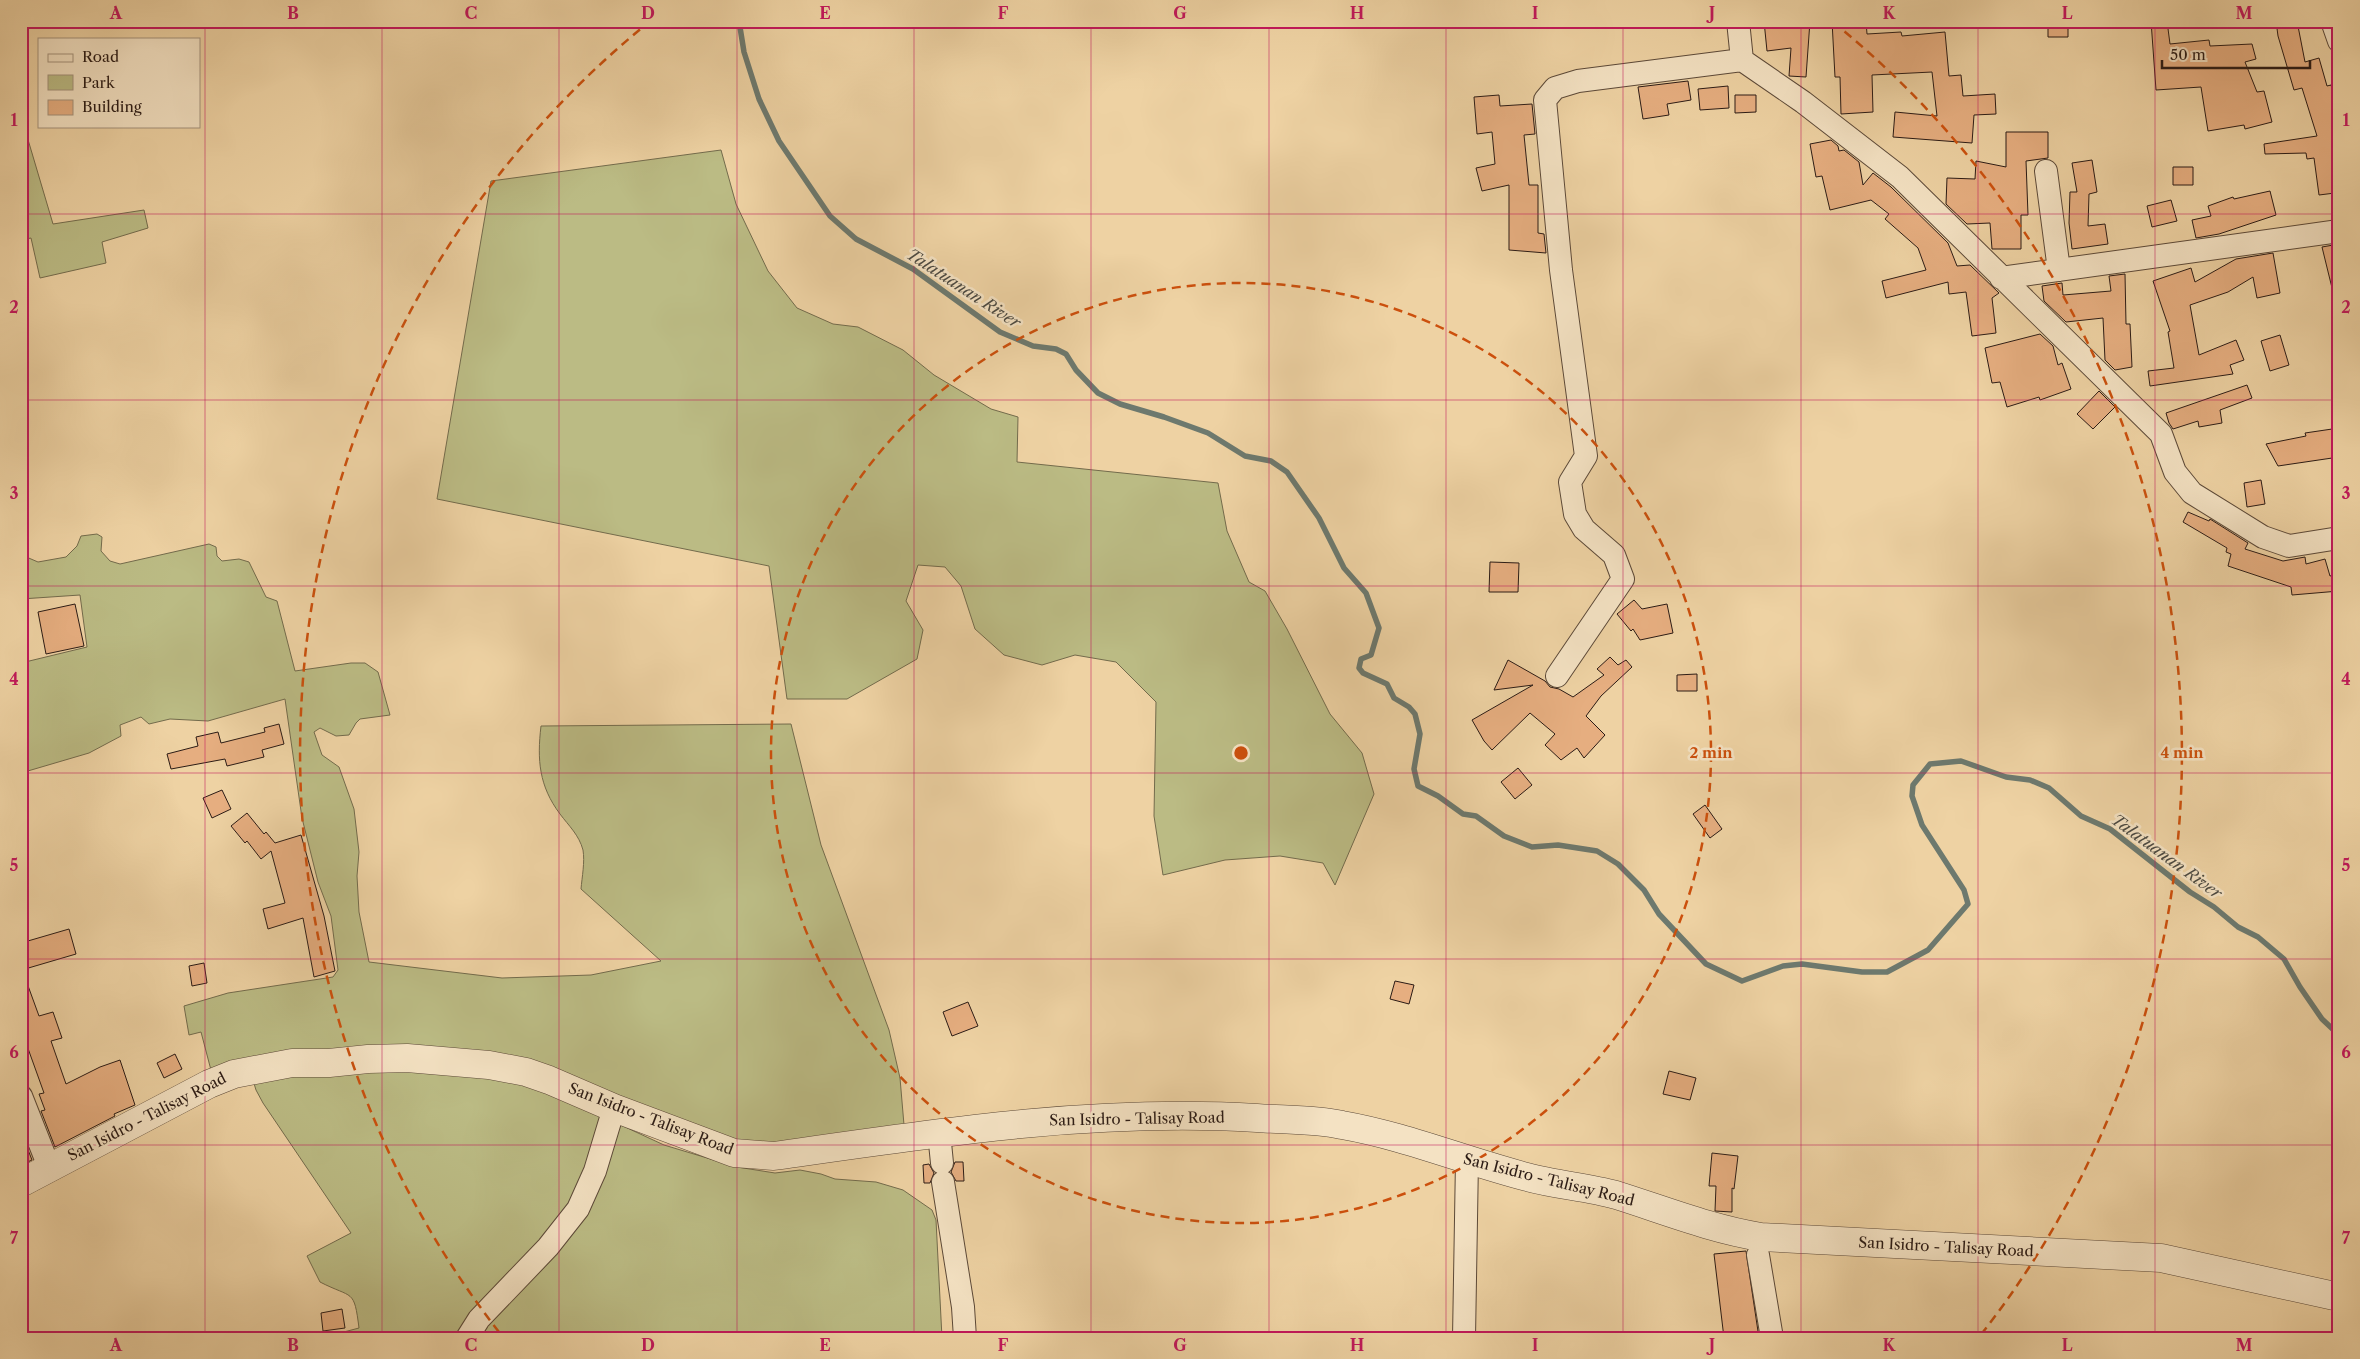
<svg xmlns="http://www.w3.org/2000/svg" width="2360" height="1359" font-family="'Libre Caslon Text',serif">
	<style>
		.green { fill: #bbbb84; stroke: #736b4c }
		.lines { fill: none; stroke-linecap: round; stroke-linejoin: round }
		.stream { stroke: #6d796e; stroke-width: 5.5 }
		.building { fill: #e6ae80; stroke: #2b1b15 }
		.minor-casing { stroke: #5c4938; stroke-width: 24 }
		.tertiary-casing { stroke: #5c4938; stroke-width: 29 }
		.minor { stroke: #f4e2c3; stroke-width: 22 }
		.tertiary { stroke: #f4e2c3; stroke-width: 28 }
		.grid { fill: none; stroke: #c2185b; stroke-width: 1; stroke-opacity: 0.55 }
		.ring { fill: none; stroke: #cc500d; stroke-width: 2.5; stroke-dasharray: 9 6 }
		.labels { text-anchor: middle; stroke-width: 5; stroke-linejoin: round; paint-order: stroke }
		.street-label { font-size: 15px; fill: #2b1b15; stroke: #f4e2c3 }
		.water-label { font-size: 16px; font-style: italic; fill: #4c4a42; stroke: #f4e2c3 }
		.centre { fill: #cc500d; stroke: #f4e2c3; stroke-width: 2.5 }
		.ring-label { font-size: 15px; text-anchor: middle; font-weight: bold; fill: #cc500d; stroke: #f4e2c3; stroke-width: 5; stroke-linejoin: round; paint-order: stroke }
		.neatline { fill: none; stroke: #c2185b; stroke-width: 2 }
		.grid-label { font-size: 16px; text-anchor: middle; font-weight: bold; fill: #c2185b }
	</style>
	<rect width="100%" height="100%" fill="#eed2a3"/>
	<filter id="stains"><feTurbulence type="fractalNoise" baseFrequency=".004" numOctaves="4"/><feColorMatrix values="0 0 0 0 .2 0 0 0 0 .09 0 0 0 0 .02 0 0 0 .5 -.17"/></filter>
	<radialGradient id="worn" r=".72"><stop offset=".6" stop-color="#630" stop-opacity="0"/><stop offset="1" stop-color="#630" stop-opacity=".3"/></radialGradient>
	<path class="green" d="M21 116 53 224 144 210 148 228 102 242 106 263 40 278 31 238 21 240Z
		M721 150 736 204 768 271 797 308 833 324 858 327 903 350 934 375 991 409 1018 417 1017 462 1218 483 1227 531 1249 582 1265 591 1287 629 1330 714 1362 753 1374 794 1335 885 1323 863 1280 856 1225 860 1163 875 1154 816 1156 702 1116 662 1075 655 1042 665 1004 655 975 629 961 586 945 567 918 565 906 601 923 630 917 659 847 699H787L769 566 437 499 491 181Z
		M97 534 102 537 101 551 110 561 120 564 209 544 216 547 217 556 222 561 239 559 249 562 266 597 277 601 295 671 351 663H365L378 672 390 715 360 719 356 723 349 735 336 736 320 728 314 732 322 755 339 767 354 809 359 852 357 876 359 912 369 962 502 978 591 975 661 961 581 889C582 877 585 862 583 850 579 835 569 826 560 814 539 786 537 760 541 726L791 724 821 845 889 1030 900 1078 904 1125 767 1151 526 1061 212 1074 201 1032 189 1035 184 1006 228 993 333 977 338 970 331 916 318 882 302 818 285 699 208 721 170 719 149 724 141 717 120 725 121 736 89 753 21 773V663L87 647 80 595 21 599V557L24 556 38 562 66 557 77 546 81 536Z
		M386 1066 530 1083 664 1145 737 1167 775 1173 800 1170 821 1174 835 1179 876 1182 903 1190 932 1210 936 1220 942 1338H340V1333L359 1328C354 1288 353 1299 320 1282L307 1256 351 1233 263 1103 256 1090 252 1077Z"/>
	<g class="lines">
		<path class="stream" d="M739 21 744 52 759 99 779 141 830 216 856 239 913 269 1000 332 1033 346 1056 349 1066 354 1076 370 1098 393 1120 404 1164 417 1208 433 1245 456 1271 461 1287 472 1319 518 1344 568 1366 593 1379 628 1371 655 1361 659 1359 668 1363 673 1387 684 1394 698 1409 707 1415 714 1420 734 1414 769 1418 786 1438 796 1463 814 1476 816 1504 836 1532 847 1558 845 1597 851 1618 864 1644 890 1659 914 1706 964 1742 981 1783 966 1802 964 1862 972H1887L1928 950 1968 904 1964 890 1922 825 1912 796 1913 785 1930 764 1961 761 2006 777 2030 780 2049 788 2081 816 2110 829 2190 892 2214 907 2238 927 2258 937 2284 959 2300 987 2322 1019 2339 1035"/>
	</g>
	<path class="building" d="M1764 21H1810L1806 77 1789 76 1791 48 1767 51Z
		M1832 21H1866L1867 34 1901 32 1902 36 1945 32 1949 76 1961 75 1963 96 1995 94 1996 114 1974 115 1972 143 1893 137 1895 112 1937 116 1932 72 1872 75 1873 112 1841 114 1840 77H1835Z
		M2048 21H2068V37H2048Z
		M2151 21H2167L2170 44 2209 40 2210 46 2252 44 2256 59 2245 62 2257 92 2264 91 2272 122 2245 129 2244 125 2208 131 2201 87 2156 90Z
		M2276 21H2297L2305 62 2319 58 2327 86 2331 85 2339 112V168L2332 170 2335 193 2319 195 2314 158 2307 159 2306 153 2265 154 2264 144 2317 136 2302 88 2294 90 2278 36Z
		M1688 81 1691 100 1667 104 1669 115 1643 119 1638 87Z
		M1728 86 1729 108 1700 110 1698 89Z
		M1499 95 1500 106 1532 104 1535 134 1524 135 1529 185H1538V233L1544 234 1546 253 1509 250V185L1482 191 1476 168 1495 164 1492 132 1477 134 1474 97Z
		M1735 95H1756V112L1735 113Z
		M2006 132H2048V158L2026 161 2028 215H2021V249H1992L1990 223 1967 224 1946 204 1947 178 1975 179 1976 161 2006 167Z
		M1831 140 1838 146 1839 151 1844 150 1859 162 1863 185 1873 173 1891 187 1948 243 1957 266 1970 265 1999 293 1992 298 1996 333 1972 336 1966 292 1949 294 1948 282 1886 298 1882 281 1926 270 1918 248 1885 219 1889 214 1871 200 1830 210 1822 176 1816 177 1810 144Z
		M2092 160 2097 192 2089 194 2088 226 2105 224 2108 244 2072 249 2069 223 2070 192H2077L2072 163Z
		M2173 167H2193V185H2173Z
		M2270 191 2276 215 2219 234 2196 238 2192 220 2211 216 2208 206 2233 197 2234 199Z
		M2171 200 2177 221 2152 227 2147 206Z
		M2339 244V291L2333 292 2322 247Z
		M2273 253 2280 293 2257 298 2253 277 2228 292 2190 305 2199 355 2236 340 2244 360 2230 365 2233 374 2150 386 2148 371 2174 368 2168 332 2170 331 2153 281 2191 268 2195 282 2236 259Z
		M2125 274 2126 324H2130L2132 367 2115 370 2105 360 2103 318 2066 322 2044 301 2042 286 2062 283 2063 295 2111 291 2109 276Z
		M2040 334 2053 346 2058 365 2062 363 2071 389 2040 400 2039 397 2007 407 2000 382 1992 383 1985 348Z
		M2280 335 2289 365 2270 371 2261 341Z
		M2247 385 2252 398 2220 410 2222 423 2199 427 2198 421 2173 429 2169 423 2166 413Z
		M2099 391 2115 407 2093 429 2077 414Z
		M2339 428V457L2278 466 2266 444 2306 436 2305 433Z
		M2261 480 2265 504 2247 507 2244 483Z
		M2188 512 2209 521 2210 519 2248 543 2245 549 2283 561 2305 557 2306 564 2325 559 2330 576 2339 574V591L2292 595 2291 587 2228 566 2231 554 2226 552 2227 548 2183 522Z
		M1490 562 1519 563 1518 592H1489Z
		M1634 600 1642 609 1667 604 1673 633 1640 640 1633 629 1631 631 1617 614Z
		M75 604 84 646 46 654 38 612Z
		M1610 657 1618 665 1626 660 1632 667 1601 696 1586 716 1605 735 1584 758 1577 748 1561 760 1545 745 1555 734 1530 713 1492 750 1484 741 1472 720 1533 685 1494 690 1508 660 1545 681 1550 687 1559 689 1573 697 1604 675 1597 669Z
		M1697 674V691H1677V675Z
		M279 724 284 744 262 750 264 757 227 766 225 759 171 769 167 754 198 746 196 737 218 732 221 743 265 732 264 728Z
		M1518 768 1532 785 1515 799 1501 782Z
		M222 790 231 809 212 818 203 798Z
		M1705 805 1722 829 1710 838 1693 814Z
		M247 813 264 834 266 832 275 843 301 835 324 916 335 971 314 977 303 918 268 929 263 909 285 903 271 851 261 859 247 841 245 843 231 826Z
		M69 929 76 954 25 969 21 954V943Z
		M204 963 207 983 192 986 189 966Z
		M21 972H23L39 1016 53 1012 62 1038 51 1041 66 1084 100 1067 120 1060 135 1105 114 1114 115 1116 55 1147 41 1111 45 1110 39 1094 44 1093 21 1029Z
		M1395 981 1414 985 1409 1004 1390 999Z
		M968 1002 978 1026 952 1036 943 1012Z
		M175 1054 182 1069 164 1078 157 1063Z
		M1669 1071 1696 1078 1690 1100 1663 1094Z
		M21 1132 32 1160 21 1165Z
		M1712 1153 1738 1156 1734 1189 1732 1188V1212L1715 1211 1716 1186H1709Z
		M955 1162H963L964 1181H956L951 1172Z
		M929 1164 934 1173 930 1183H924L923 1165Z
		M1746 1251 1759 1338H1724L1714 1254Z
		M342 1309 345 1328 323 1331 321 1313Z"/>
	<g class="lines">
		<defs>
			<path id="minor" d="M1738 21 1742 60 1803 102 1900 177 2161 434 2175 472 2192 493 2263 537 2289 546 2339 538
				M2332 21 2339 41
				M2046 171 2059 270
				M2001 278 2339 231
				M1557 676 1623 579 1614 555 1584 529 1575 514 1570 482 1586 456 1561 270 1545 100 1555 88 1578 81 1742 60
				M21 1096 49 1167
				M939 1133 942 1163
				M943 1182 963 1307 965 1338
				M1758 1255 1772 1338
				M467 1338 479 1319 548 1247 578 1209 595 1171 614 1108
				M1464 1338 1467 1160"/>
			<path id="tertiary" d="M21 1183 209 1084 234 1074 292 1063H329L368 1059 407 1058 489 1065 526 1072 549 1080 614 1108 734 1153 774 1156C934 1133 1095 1108 1257 1118 1285 1120 1314 1119 1342 1125 1405 1136 1465 1161 1527 1177 1556 1185 1587 1187 1616 1195 1664 1210 1711 1229 1761 1237L2161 1258 2339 1297"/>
		</defs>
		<use href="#minor" class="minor-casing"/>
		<use href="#tertiary" class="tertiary-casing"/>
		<use href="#minor" class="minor"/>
		<use href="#tertiary" class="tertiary"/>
	</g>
	<path class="grid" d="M205 21V1338M382 21V1338M559 21V1338M737 21V1338M914 21V1338M1091 21V1338M1269 21V1338M1446 21V1338M1623 21V1338M1801 21V1338M1978 21V1338M2155 21V1338M21 214H2339M21 400H2339M21 586H2339M21 773H2339M21 959H2339M21 1145H2339"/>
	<g class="ring">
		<circle cx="1241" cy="753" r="470"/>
		<path d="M499 1332A941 941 0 0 1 649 22M1833 22A941 941 0 0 1 1983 1332"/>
	</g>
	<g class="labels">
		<g class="street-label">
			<text transform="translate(147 1117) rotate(-27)" y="5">San Isidro - Talisay Road</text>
			<text transform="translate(651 1119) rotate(21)" y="5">San Isidro - Talisay Road</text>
			<text transform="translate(1137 1119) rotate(-1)" y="5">San Isidro - Talisay Road</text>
			<text transform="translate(1549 1180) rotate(14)" y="5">San Isidro - Talisay Road</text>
			<text transform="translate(1946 1247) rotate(3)" y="5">San Isidro - Talisay Road</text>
		</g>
		<g class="water-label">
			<text transform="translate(964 288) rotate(33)" y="6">Talatuanan River</text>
			<text transform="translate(2167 856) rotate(36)" y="6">Talatuanan River</text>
		</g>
	</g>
	<circle cx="1241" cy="753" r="8" class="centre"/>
	<g class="ring-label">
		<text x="1711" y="758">2 min</text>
		<text x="2182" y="758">4 min</text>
	</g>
	<rect width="2360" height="1359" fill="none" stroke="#eed2a3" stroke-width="55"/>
	<rect x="38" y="38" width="162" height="90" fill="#f4e2c3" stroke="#a4927d"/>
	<rect x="48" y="54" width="25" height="8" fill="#f4e2c3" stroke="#a4927d"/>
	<text x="82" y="62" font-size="15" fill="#2b1b15">Road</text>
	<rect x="48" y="75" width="25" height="15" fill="#bbbb84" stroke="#a4927d"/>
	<text x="82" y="88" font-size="15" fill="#2b1b15">Park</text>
	<rect x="48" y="100" width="25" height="15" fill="#e6ae80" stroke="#a4927d"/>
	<text x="82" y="112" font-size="15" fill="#2b1b15">Building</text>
	<path d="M2162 60v8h148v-8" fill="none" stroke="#2b1b15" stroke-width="2.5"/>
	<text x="2170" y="60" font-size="15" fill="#2b1b15" stroke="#f4e2c3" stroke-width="4" paint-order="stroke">50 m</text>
	<rect x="28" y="28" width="2304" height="1304" class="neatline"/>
	<g class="grid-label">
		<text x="116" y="19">A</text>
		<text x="293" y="19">B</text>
		<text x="471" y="19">C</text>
		<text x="648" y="19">D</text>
		<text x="825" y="19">E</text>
		<text x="1003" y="19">F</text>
		<text x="1180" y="19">G</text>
		<text x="1357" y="19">H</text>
		<text x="1535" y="19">I</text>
		<text x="1712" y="19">J</text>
		<text x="1889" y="19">K</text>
		<text x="2067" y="19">L</text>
		<text x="2244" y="19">M</text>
		<text x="14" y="126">1</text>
		<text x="2346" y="126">1</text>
		<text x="14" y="313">2</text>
		<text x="2346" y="313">2</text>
		<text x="14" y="499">3</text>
		<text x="2346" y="499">3</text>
		<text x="14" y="685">4</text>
		<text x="2346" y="685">4</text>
		<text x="14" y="871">5</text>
		<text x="2346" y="871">5</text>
		<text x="14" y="1058">6</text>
		<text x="2346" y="1058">6</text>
		<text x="14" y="1244">7</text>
		<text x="2346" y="1244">7</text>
		<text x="116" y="1351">A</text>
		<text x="293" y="1351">B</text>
		<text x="471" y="1351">C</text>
		<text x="648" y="1351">D</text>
		<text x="825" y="1351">E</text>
		<text x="1003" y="1351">F</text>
		<text x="1180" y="1351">G</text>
		<text x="1357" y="1351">H</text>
		<text x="1535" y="1351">I</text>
		<text x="1712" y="1351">J</text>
		<text x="1889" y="1351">K</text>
		<text x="2067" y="1351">L</text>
		<text x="2244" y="1351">M</text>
	</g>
	<rect width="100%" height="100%" filter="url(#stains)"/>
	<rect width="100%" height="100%" fill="url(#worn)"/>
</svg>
